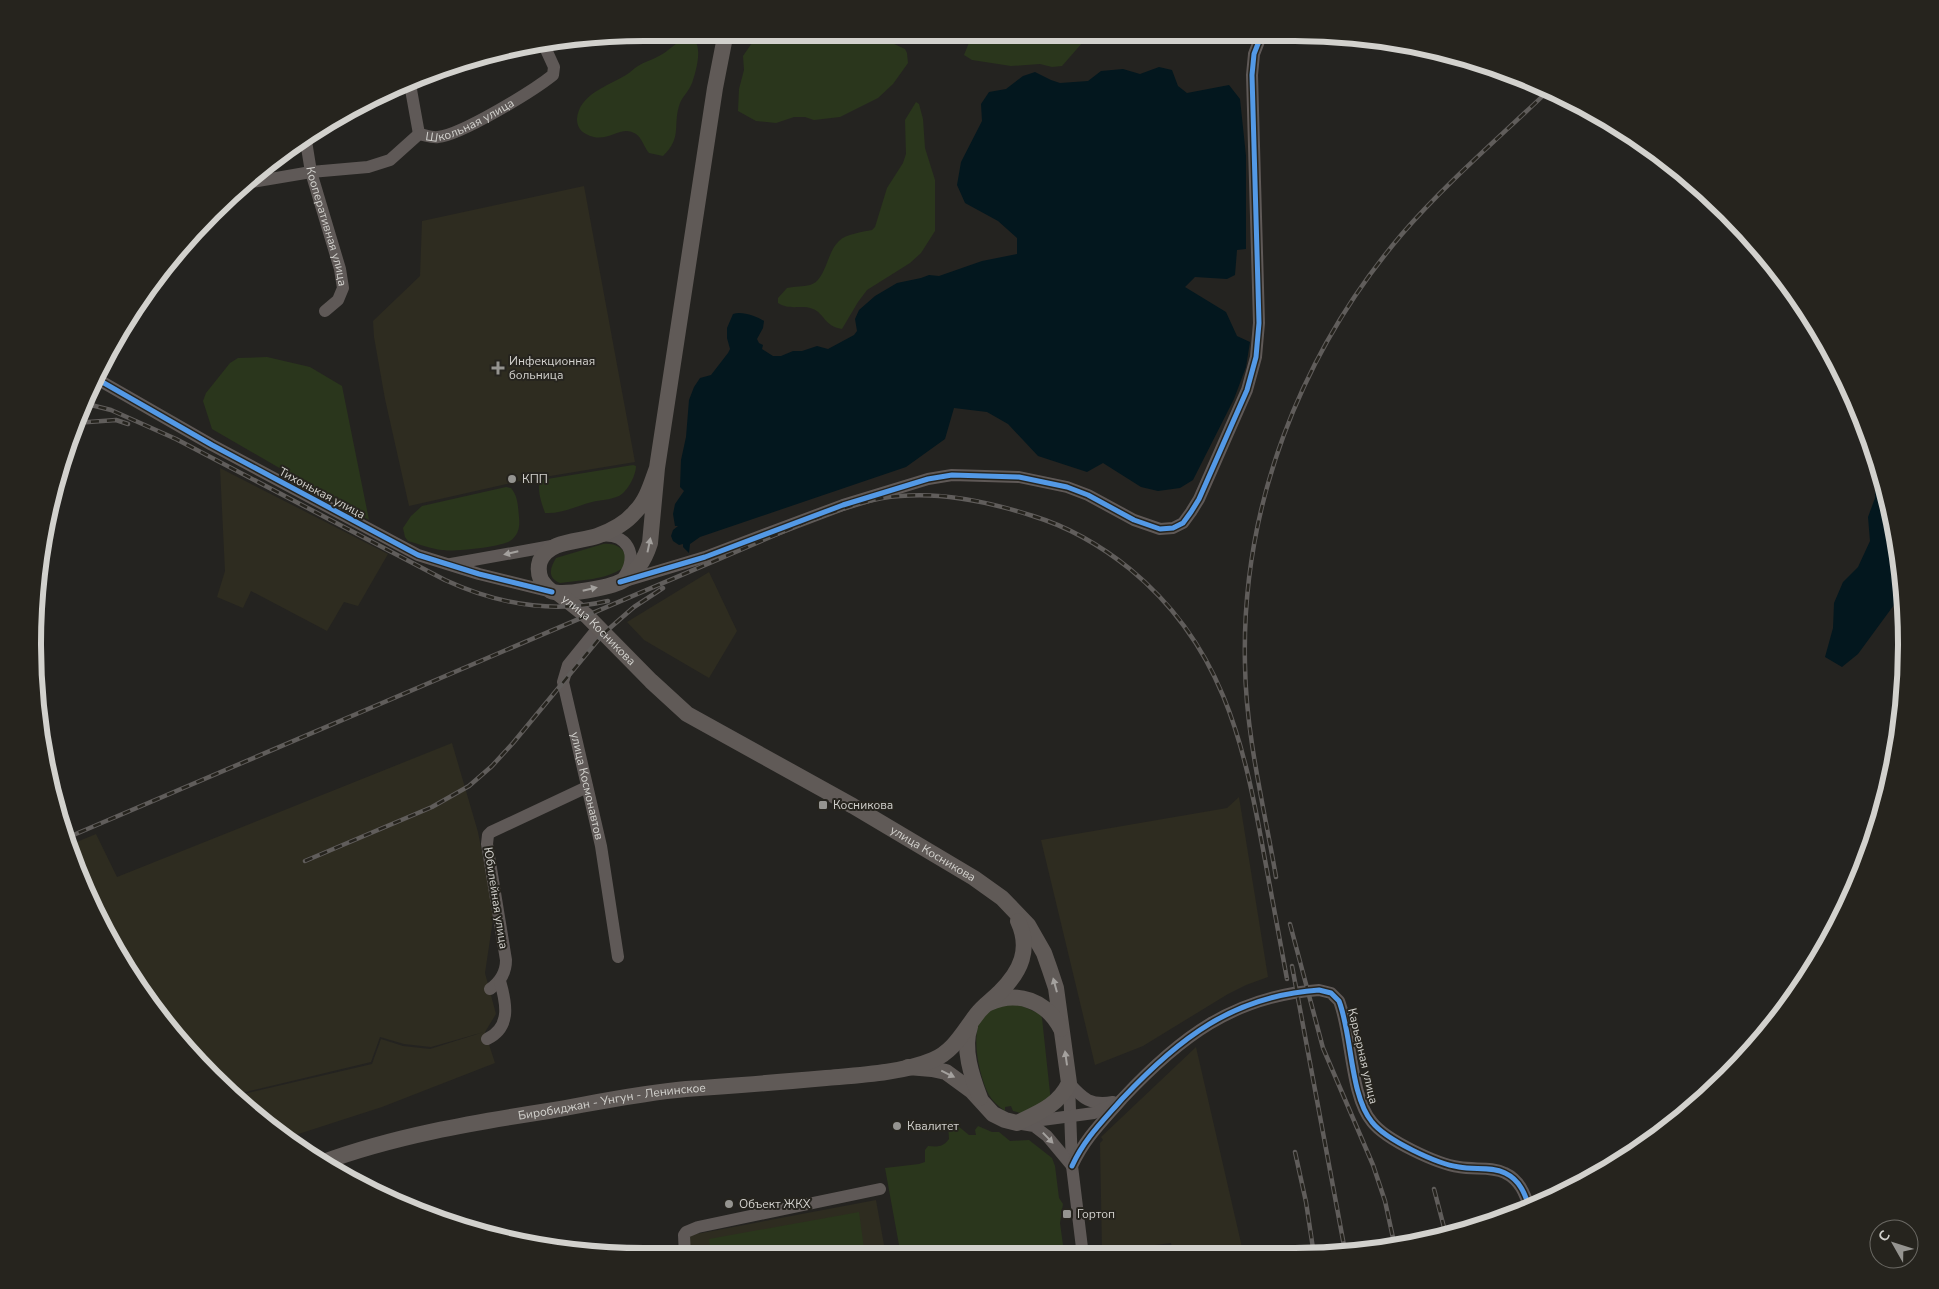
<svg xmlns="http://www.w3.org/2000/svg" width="1939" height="1289" font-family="'Nunito Sans',sans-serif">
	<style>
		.built { fill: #2e2c20 }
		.green { fill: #2a361c }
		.water { fill: #03171e }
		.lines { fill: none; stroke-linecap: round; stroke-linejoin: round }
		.minor { stroke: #5f5957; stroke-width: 12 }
		.major { stroke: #605a57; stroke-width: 16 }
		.rail-casing { stroke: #605d5b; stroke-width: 4.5 }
		.rail { stroke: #26241e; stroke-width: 2.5; stroke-dasharray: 8; stroke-linecap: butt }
		.cycleway-casing { stroke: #26241e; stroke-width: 8 }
		.cycleway { stroke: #5399e6; stroke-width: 5 }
		.oneway { fill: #a4a19e }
		.poi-dot { fill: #959490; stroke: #26241e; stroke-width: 2 }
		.labels { text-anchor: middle; stroke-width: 4; stroke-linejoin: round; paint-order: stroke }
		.street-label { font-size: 12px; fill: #d2d1cd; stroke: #26241e }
		.poi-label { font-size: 12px; fill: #d2d1cd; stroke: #26241e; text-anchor: start }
		.rim { fill: none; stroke: #d2d1cd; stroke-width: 6 }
	</style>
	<rect width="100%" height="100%" fill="#242320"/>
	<path class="built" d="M584 186 635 462 520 481 409 506 385 399 374 337 373 321 420 276 422 221Z
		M220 468 388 554 358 606 344 602 327 631 251 591 243 608 217 597 225 571Z
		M709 572 737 631 709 678 644 640 627 622Z
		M452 743 478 832 494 913 485 973 496 1014 485 1032 495 1063 382 1107 286 1138 235 1096 372 1064 381 1039 403 1046 430 1049 484 1032 431 1047 404 1044 380 1037 371 1062 233 1095 212 1077 173 1026 168 1012 163 1014 114 950 67 846 96 834 117 877Z
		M1239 797 1268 977 1246 985 1228 994 1143 1046 1095 1065 1041 840 1227 808Z
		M1196 1047 1244 1256H1167L1166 1248 1172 1247 1171 1243 1102 1252 1100 1143 1103 1140 1101 1137Z
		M876 1200 886 1256H689L686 1236Z"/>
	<path class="green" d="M1090 34 1062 66 1052 67 1040 64 1011 66 972 60 964 55 972 35Z
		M775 36H877L905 49 907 53 908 63 893 84 878 98 840 117 814 120 805 117H794L776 123 756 121 738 111 739 89 744 70 743 56 754 40 758 38 768 39Z
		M687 37C706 38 696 72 692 83 689 91 683 96 680 103 672 125 683 137 663 156L649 153C644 147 642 138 636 134 620 123 608 146 586 134 580 131 577 126 577 119 579 94 608 86 626 75 630 73 634 68 638 66 644 62 652 60 659 56 669 51 676 42 687 37Z
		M916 102 919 104 923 119 925 148 935 180V231L921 253 910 263 867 290 858 302 842 329C824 326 824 313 813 309 801 304 791 311 778 303V298L787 288C795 286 803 287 810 285 826 281 827 251 839 241 846 234 862 232 872 230L875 227 887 188 903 163 906 154 905 120Z
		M267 357 310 367 342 386 369 520 212 429 203 401 206 393 230 363 238 358Z
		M633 465 636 466C636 475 628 491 619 496 610 500 600 500 592 502 576 506 562 514 545 513 542 504 536 489 541 480Z
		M506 487 511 488C518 496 518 507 519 517 520 526 519 535 510 541 501 547 453 552 442 550 431 549 419 544 408 541L405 537 403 528 411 516 422 506Z
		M603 544C615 543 622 547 627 557L623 568C605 580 582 580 560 583 547 578 550 568 556 558Z
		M1013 1002 1040 1014 1042 1018 1051 1102 1024 1114 1013 1111 1011 1106 1005 1107V1111C998 1106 991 1100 987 1091 979 1073 967 1025 988 1011 994 1006 1006 1004 1013 1002Z
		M952 1121 969 1135H976L975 1130 978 1126 992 1132H999L1010 1141 1029 1140 1052 1158 1055 1166 1059 1198 1063 1204 1060 1223 1063 1245 1072 1256H901L885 1168 919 1164 925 1162V1150L928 1146C938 1147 943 1147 949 1139L948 1124Z
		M859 1212 865 1256H711L709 1239Z"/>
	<path class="water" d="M1159 67 1172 70 1178 86 1187 93 1229 85 1240 99 1246 156V249L1237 250 1235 275 1227 279 1195 277 1185 287 1226 312 1237 336 1250 342 1246 367 1234 399 1193 480 1180 488 1158 491 1141 487 1103 463 1087 472 1038 456 1008 424 987 412 954 408 945 439 906 467 700 537 690 544 689 553 683 547V544L679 545 673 541 671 536 673 530 678 526H675L673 514 675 504 684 491 680 487 681 460 686 437 689 400 694 387 700 378 711 375 728 353 730 349 727 338V328L733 314C742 311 756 316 764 321L763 328 757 339 759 343 763 345 762 349 773 356H781L793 351H802L817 346 828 349 854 335 857 331 855 319 859 310 875 296 897 283 921 278 929 275 939 276 982 261 1017 254V238L998 221 965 203 957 185 961 162 982 121 981 104 989 92 1006 89 1023 76 1035 72 1051 80 1060 83 1088 81 1101 71 1123 69 1140 74Z
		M1873 453 1895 525 1902 594 1858 654 1842 667 1825 657 1833 628 1834 603 1843 582 1858 567 1870 541 1868 517 1875 498V464Z
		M46 529 52 530 49 564 40 565Z"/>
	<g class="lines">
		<g class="minor">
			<path d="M410 84 419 134"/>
			<path id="s1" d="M305 135 311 172 340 269 343 288 338 300 325 311"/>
			<path id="s2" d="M241 184 311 172 368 167 390 160 419 134C425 135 432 138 438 137 461 135 533 91 553 75L554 67 543 43"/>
			<path d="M97 379 212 445 418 555 479 574 552 592"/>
			<path d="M599 536C627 532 640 555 623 578"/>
			<path d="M451 564 557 545"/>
			<path d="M625 581 705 557 843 505 928 479 952 475 1019 477 1067 487 1088 495 1134 520 1160 529 1173 528 1183 523 1191 512 1199 499 1247 390 1256 357 1259 323 1252 75 1254 54 1261 36"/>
			<path id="s3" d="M598 628 568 665 563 682 601 846 618 957"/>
			<path d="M490 989C500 982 506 973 506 960L487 844 488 835 491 832 587 787"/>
			<path d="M487 1039C512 1027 506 1002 500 981"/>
			<path d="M1069 1083 1072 1166 1083 1256"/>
			<path d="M1069 1083C1083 1099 1091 1106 1113 1102"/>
			<path d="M1027 1122 1094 1113 1115 1104"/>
			<path d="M1022 1124 1034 1126 1047 1136 1072 1166"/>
			<path d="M1072 1166C1085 1138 1102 1122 1122 1099 1179 1038 1233 996 1319 990L1331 993 1339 1001C1352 1034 1350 1096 1372 1122 1386 1140 1437 1164 1459 1167 1474 1170 1492 1166 1505 1173 1520 1180 1525 1194 1530 1209"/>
			<path d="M685 1256 684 1235 686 1232 698 1227 880 1189"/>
		</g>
		<g class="major">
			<path d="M657 468C651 484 647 500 635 512 626 523 611 531 597 536 579 542 549 540 540 561 538 567 539 575 541 580 543 583 548 589 551 591 562 597 611 587 622 581 637 573 645 559 650 543L657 468 715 88 725 37"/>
			<path id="s4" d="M558 593 587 616 651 681 687 714 853 806 974 878 1002 898 1028 925 1044 953 1050 970 1056 988 1069 1083C1059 1105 1038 1113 1017 1123L1005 1120 993 1114 972 1091 946 1072 932 1069 908 1067"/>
			<path d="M989 1003C1017 990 1047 1001 1061 1029"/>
			<path d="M970 1027C962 1048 972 1077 980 1098"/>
			<path id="s5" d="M321 1163C394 1136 471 1123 548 1111 594 1103 640 1093 686 1089 733 1086 780 1082 826 1078 860 1075 902 1073 933 1060 954 1051 963 1032 977 1014 983 1006 992 1000 1000 992 1021 971 1031 949 1018 921"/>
		</g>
		<defs>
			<path id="rail" d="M83 403 111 410 176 439 445 580C497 604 551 614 608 601
				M75 423 116 420 128 424
				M64 839 808 521C837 511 868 498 900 496 944 492 990 502 1033 516 1069 527 1100 545 1130 569 1221 644 1243 739 1263 849 1271 893 1279 936 1287 979
				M305 861 432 807 469 786 492 766 513 743 603 634 634 607 663 588
				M1276 877C1264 807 1246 736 1245 665 1241 507 1300 354 1402 234 1447 182 1500 137 1549 90
				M1290 924 1323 1048 1373 1165 1385 1201 1395 1247
				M1292 966 1345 1251
				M1295 1152 1306 1202 1314 1255
				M1434 1189 1446 1235"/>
		</defs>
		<use href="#rail" class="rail-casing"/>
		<use href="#rail" class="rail"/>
		<defs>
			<path id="cycleway" d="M97 379 212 445 418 555 479 574 552 592
				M620 582 705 557 843 505 928 479 952 475 1019 477 1067 487 1088 495 1134 520 1160 529 1173 528 1183 523 1191 512 1199 499 1247 390 1256 357 1259 323 1252 75 1254 54 1261 36
				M1072 1166C1085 1138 1102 1122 1122 1099 1179 1038 1233 996 1319 990L1331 993 1339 1001C1352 1034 1350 1096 1372 1122 1386 1140 1437 1164 1459 1167 1474 1170 1492 1166 1505 1173 1520 1180 1525 1194 1530 1209"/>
		</defs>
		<use href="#cycleway" class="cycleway-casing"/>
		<use href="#cycleway" class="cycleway"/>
	</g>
	<defs><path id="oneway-solid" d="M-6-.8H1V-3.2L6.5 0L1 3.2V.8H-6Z" transform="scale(1.25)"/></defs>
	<g class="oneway">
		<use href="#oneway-solid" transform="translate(649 545) rotate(-78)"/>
		<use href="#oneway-solid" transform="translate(511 553) rotate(167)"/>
		<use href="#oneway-solid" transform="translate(590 589) rotate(-13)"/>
		<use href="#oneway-solid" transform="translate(1055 985) rotate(-105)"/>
		<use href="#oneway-solid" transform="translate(1066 1058) rotate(-98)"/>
		<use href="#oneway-solid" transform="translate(948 1074) rotate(26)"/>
		<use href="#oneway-solid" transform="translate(1048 1138) rotate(46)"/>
	</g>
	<g class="poi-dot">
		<path d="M495.5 360.5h5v5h5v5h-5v5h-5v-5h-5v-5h5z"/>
		<circle cx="512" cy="479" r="5"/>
		<rect x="818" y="800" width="10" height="10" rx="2.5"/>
		<circle cx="897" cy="1126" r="5"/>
		<circle cx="729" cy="1204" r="5"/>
		<rect x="1062" y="1209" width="10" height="10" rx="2.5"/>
	</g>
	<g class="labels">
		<g class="street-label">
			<text dy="4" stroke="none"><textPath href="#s2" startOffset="245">Школьная улица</textPath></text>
			<text dy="4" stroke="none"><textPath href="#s1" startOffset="94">Кооперативная улица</textPath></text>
			<text transform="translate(322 493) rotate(28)" y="4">Тихонькая улица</text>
			<text dy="4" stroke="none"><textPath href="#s4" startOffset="55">улица Косникова</textPath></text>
			<text dy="4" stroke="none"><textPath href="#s3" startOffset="172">улица Космонавтов</textPath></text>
			<text dy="4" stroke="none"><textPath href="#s4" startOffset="460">улица Косникова</textPath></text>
			<text transform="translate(496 898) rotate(81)" y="4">Юбилейная улица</text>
			<text transform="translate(1363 1056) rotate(77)" y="4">Карьерная улица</text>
			<text dy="4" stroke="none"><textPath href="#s5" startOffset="298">Биробиджан - Унгун - Ленинское</textPath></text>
		</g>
		<g class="poi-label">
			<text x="509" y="365">Инфекционная<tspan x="509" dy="14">больница</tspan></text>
			<text x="522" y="483">КПП</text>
			<text x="833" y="809">Косникова</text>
			<text x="907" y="1130">Квалитет</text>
			<text x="739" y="1208">Объект ЖКХ</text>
			<text x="1077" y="1218">Гортоп</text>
		</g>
	</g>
	<path d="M0 0H1939V1289H0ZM644 41H1295A603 603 0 0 1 1898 644V645A603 603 0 0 1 1295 1248H644A603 603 0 0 1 41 645V644A603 603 0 0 1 644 41Z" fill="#26241e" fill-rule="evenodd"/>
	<path class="rim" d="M644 41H1295A603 603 0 0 1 1898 644V645A603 603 0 0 1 1295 1248H644A603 603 0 0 1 41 645V644A603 603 0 0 1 644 41Z"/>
	<g transform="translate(1894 1244) rotate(309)"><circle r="24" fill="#26241e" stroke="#6b6964"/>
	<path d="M0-4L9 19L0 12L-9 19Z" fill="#959490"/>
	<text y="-8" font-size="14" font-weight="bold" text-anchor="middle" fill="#d2d1cd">С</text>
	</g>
</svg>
